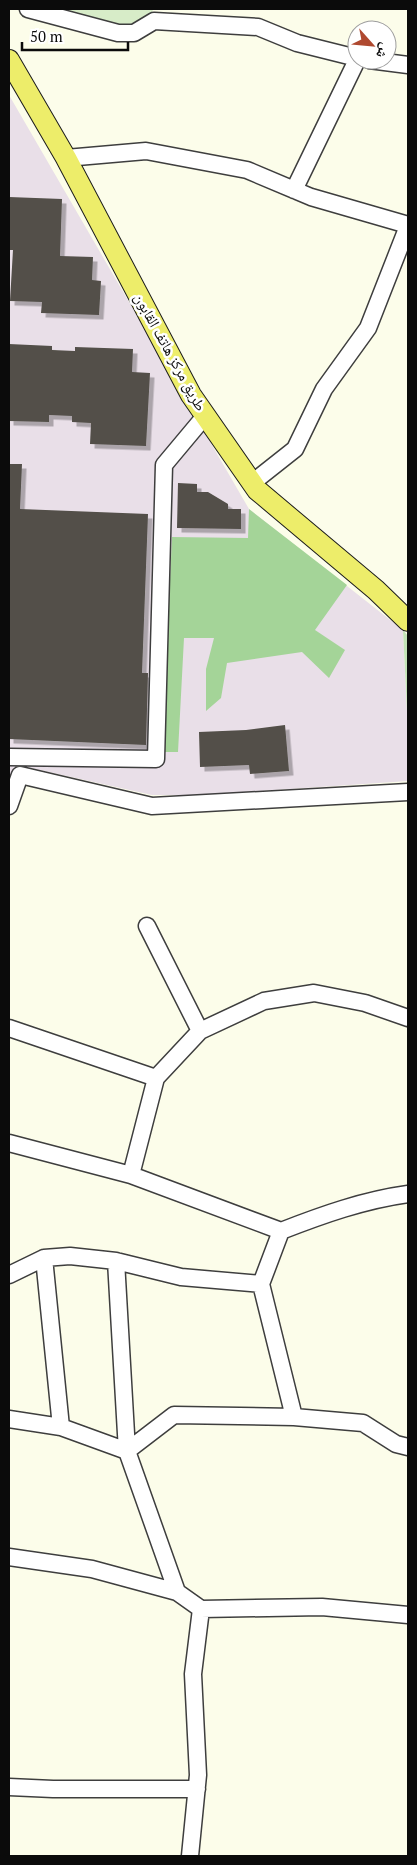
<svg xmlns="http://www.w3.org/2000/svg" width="417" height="1865" font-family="'PT Serif','Noto Naskh Arabic',serif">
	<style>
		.industrial { fill: #e9dfe8 }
		.green { fill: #c3e4b7 }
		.forest { fill: #a4d498 }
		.pitch { fill: #d7ecc8 }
		.building { fill: #524f48; filter: url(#shadow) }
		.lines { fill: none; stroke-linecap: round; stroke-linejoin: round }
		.minor-casing { stroke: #3e3e3e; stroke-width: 19 }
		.major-casing { stroke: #1c1c1c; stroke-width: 22 }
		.minor { stroke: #fff; stroke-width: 16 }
		.major { stroke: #eded6a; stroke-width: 20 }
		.labels { text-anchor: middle; stroke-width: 5; stroke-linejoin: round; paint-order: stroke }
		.street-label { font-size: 15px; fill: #0b0b0b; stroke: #fff }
	</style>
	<defs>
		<filter id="shadow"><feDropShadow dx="4.5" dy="4.5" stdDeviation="0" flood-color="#0004"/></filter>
	</defs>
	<rect width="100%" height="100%" fill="#fcfdea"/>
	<path class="industrial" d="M9 95 249 509 403 630 408 731V781L201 795H152L17 765 9 787Z"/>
	<path class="green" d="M403 630 408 636V731Z"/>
	<path class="forest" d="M249 509 347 585 315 630 345 650 329 678 302 652 227 663 221 698 206 711V669L214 638H184L178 752H162L172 537 248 538Z"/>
	<path class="pitch" d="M56 9H153L149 25 121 27Z"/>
	<path class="building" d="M9 197 62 199 60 256 93 257 92 280 101 281 99 315 41 313 42 302 10 301 13 250H9Z
		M9 344 52 346V350L75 351V347L133 349 132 372 150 373 146 446 90 444 91 423 72 422V416L49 415V422L9 421Z
		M9 464H22L20 509 148 514 142 673H148L146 745 9 739Z
		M178 483 197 484V492H208L228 504V509H241V529L177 528Z
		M285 725 289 771 250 774 249 765 200 767 199 732 246 730Z"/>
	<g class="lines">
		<defs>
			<path id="minor" d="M28 9 118 33H134L154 21 258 27 297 43 357 58
				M369 60 408 65
				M66 158 146 151 247 170 311 197 408 225
				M294 190 357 60
				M252 483 295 449 324 389 368 328 408 226
				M9 757 156 759 164 465 205 416
				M9 806 20 775 152 806 408 792
				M147 926 200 1031
				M9 1028 156 1078
				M9 1143 131 1175 281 1231
				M131 1175 156 1078 200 1031 264 1001 314 993 365 1003 408 1018
				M44 1258 61 1427
				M116 1261 127 1451
				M9 1275 44 1258 70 1256 116 1261 181 1277 261 1284
				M294 1417 261 1284 281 1231C322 1215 364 1200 408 1194
				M9 1419 61 1427 127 1451 177 1592 201 1609 322 1607 408 1615
				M127 1451 174 1415 294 1417 363 1423 396 1444 408 1447
				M9 1557 92 1569 177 1592
				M9 1787 53 1789H197
				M190 1856 198 1775 193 1674 201 1609"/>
			<path id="major" d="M9 60 66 158 191 395 257 490 376 590 408 621"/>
		</defs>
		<use href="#minor" class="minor-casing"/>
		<use href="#major" class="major-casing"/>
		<use href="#minor" class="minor"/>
		<use href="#major" class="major"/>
	</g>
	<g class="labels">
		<g class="street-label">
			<text transform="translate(170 352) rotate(61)" y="5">طريق مركز هاتف القابون</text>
		</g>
	</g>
	<rect width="417" height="1865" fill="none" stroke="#0b0b0b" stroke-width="20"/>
	<g transform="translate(372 45) rotate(117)"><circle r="24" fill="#ffffff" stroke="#9d9d9d"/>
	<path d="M0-4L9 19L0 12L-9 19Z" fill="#af492f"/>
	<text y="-8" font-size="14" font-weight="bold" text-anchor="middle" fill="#0b0b0b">ش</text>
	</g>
	<path d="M22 42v8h106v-8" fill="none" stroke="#0b0b0b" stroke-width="2.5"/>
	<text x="30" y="42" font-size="15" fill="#0b0b0b" stroke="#ffffff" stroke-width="4" paint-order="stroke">50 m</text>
</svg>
